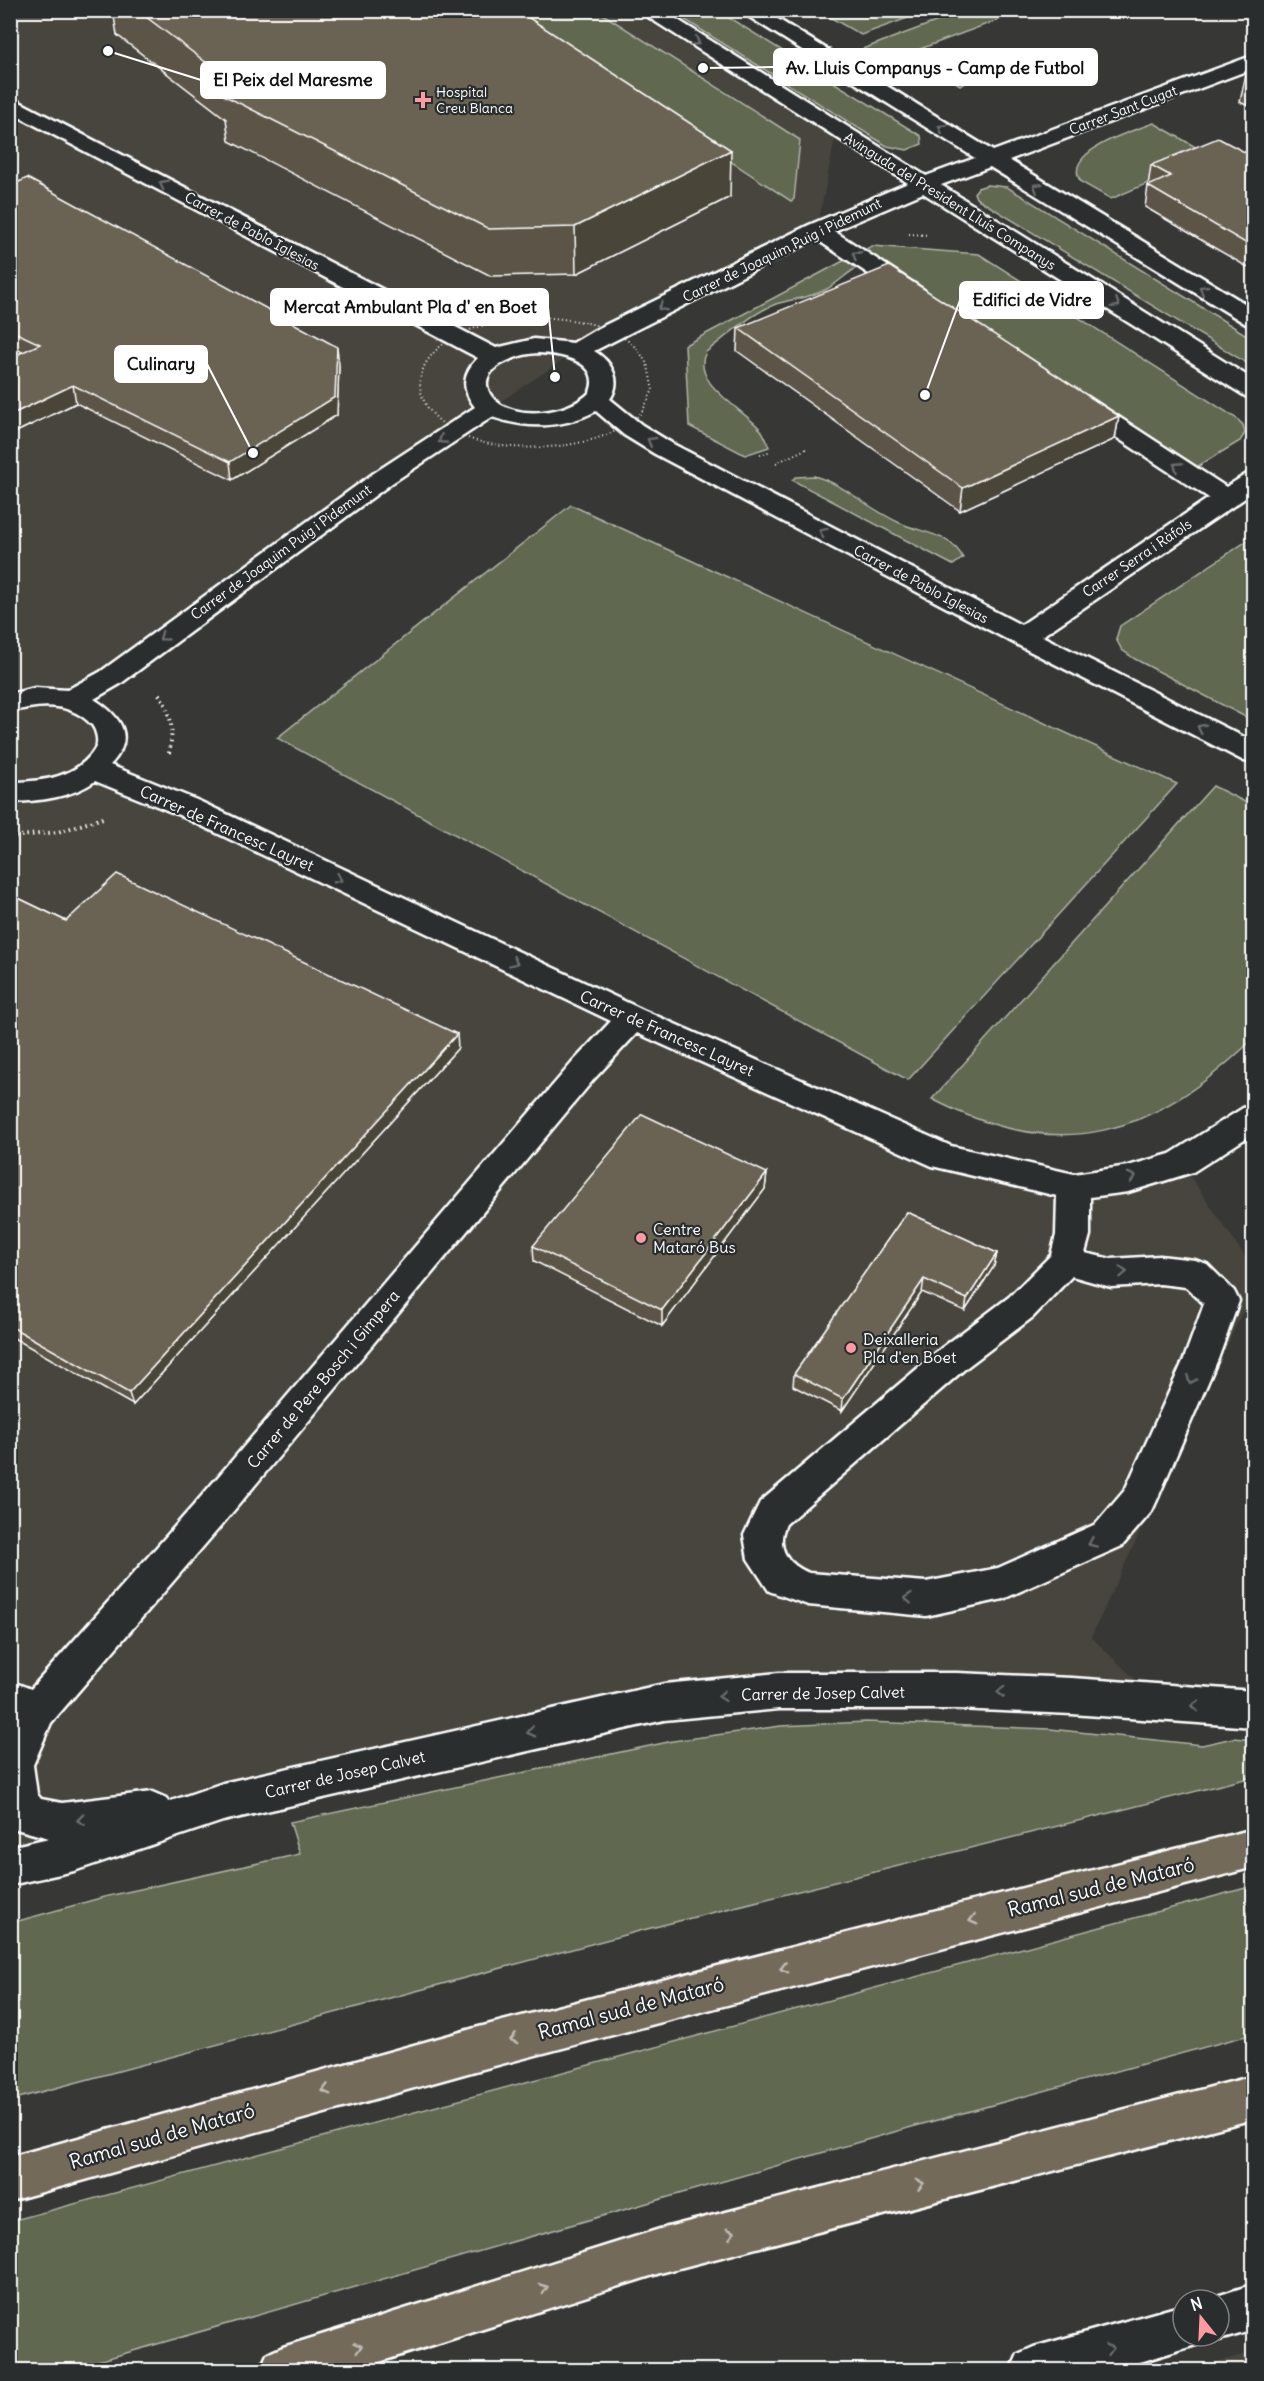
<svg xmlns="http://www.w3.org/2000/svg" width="1264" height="2381" font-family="Delius,sans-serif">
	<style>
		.built { fill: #46453e }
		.green { fill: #60684f; stroke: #b0b4a7; stroke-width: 1.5 }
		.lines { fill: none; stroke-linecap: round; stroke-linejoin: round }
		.minor-casing { stroke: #fff; stroke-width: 5 }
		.highway-casing { stroke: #fff; stroke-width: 5 }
		.path-far1 { stroke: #fff; stroke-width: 2; stroke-dasharray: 1 3; stroke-linecap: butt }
		.path { stroke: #fff; stroke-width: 4; stroke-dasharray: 1.5 4; stroke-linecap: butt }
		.minor { fill: #2a2d2e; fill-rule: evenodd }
		.highway { fill: #736b5a; fill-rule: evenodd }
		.wall { fill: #5b5547; stroke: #fff; stroke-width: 1.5 }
		.shaded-wall { fill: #4a4539; stroke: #fff; stroke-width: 1.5 }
		.building { fill: #6a6352; stroke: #fff; stroke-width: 1.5 }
		.oneway { stroke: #6a6c6d }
		.oneway2 { stroke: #c0bcb5 }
		.poi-dot { fill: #ff9aa2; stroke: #2a2d2e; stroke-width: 2 }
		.labels { text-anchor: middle; stroke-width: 4.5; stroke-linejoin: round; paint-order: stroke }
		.far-poi-label { font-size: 14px; fill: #fff; stroke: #2a2d2e; text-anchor: start }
		.far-street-label { font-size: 14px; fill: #fff; stroke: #2a2d2e }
		.street-label { font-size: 16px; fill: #fff; stroke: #2a2d2e }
		.poi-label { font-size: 16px; fill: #fff; stroke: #2a2d2e; text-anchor: start }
		.near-street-label { font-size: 20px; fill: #fff; stroke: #2a2d2e }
		.leader { fill: none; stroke: #fff; stroke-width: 2 }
		.callout-dot { fill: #fff; stroke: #2a2d2e; stroke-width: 2 }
		.callout { fill: #fff; stroke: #fff; stroke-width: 2 }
		.callout-label { font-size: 18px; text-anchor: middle; font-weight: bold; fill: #111 }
	</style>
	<rect width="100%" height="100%" fill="#373835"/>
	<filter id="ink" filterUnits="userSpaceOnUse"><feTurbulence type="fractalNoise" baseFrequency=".0167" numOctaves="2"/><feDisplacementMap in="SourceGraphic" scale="12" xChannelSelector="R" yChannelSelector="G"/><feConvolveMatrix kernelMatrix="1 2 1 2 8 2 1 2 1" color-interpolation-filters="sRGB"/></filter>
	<g filter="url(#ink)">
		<path class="built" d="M10 11H632L835 138 817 230 577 351 425 451 73 699 109 726 93 769 944 1157 1074 1187 1181 1163 1253 1268 1254 1287 1091 1637 1161 1704 779 1691 11 1866Z
			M1253 2352V2370H1189Z"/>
		<path class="green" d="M502 11H598L800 140 794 199 791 201Z
			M671 11H718L921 136 922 144 907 150 887 146Z
			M819 11H927L861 35Z
			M965 11H1022L896 58 870 56 860 50Z
			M970 49 1004 70 960 85 927 64Z
			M1154 123 1211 156 1111 199 1081 182C1060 151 1135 130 1154 123Z
			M987 185 1007 187 1253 339V367L976 198 974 193 978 188Z
			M872 246 979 254 1236 418 1243 425 1245 433 1240 441 1195 468 864 250Z
			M849 258 860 266C847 272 839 283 825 290 809 298 792 299 776 304 750 314 727 336 706 352 689 383 744 409 761 430 765 435 767 441 769 447L745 455 689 426 685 345Z
			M814 476C847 485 869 510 900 523 921 533 951 533 963 558L953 565 792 480 796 477Z
			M571 505 1177 784 908 1080 277 738Z
			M1253 537V721L1135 659 1122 650 1116 639 1120 626Z
			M1213 786 1253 806V1039C1154 1135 1061 1166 932 1099Z
			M866 1722 1050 1729 1202 1745 1233 1738 1253 1740V1777L643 1930 11 2100V1923L104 1897 300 1854 290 1822 673 1741 781 1726Z
			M1253 1886V2034L908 2128 67 2370H11V2221Z"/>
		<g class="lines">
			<defs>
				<path id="minor" d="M637 10H662L926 176 975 158 738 10H763L993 151 1254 55V68L1009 160 1254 309V326L1246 324 990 167 941 185 1254 380V398L1245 396 923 193 834 231 924 290 928 295 924 300 916 302 908 300 816 239 594 351C611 361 623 380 610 399L642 425 673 444 1021 625 1209 498 1070 407 1067 402 1070 397 1079 395 1088 397 1226 487 1245 475 1254 473V492L1042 636 1254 742V763L1244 761 1014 643 655 454 624 435 596 411C561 429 528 429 492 417L392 483 120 684 94 699C122 717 136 738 110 765L199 801 643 1010 951 1146 1074 1174 1128 1166 1170 1154 1243 1108 1254 1105V1133L1193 1172 1128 1192 1090 1197V1235L1085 1253 1111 1259 1160 1256 1195 1260 1207 1264 1234 1291 1239 1301 1218 1359 1157 1500 1152 1511 1122 1546 1003 1599 926 1616 808 1605 769 1591 748 1559 744 1535 760 1502 943 1347 1009 1297 1051 1255 1056 1235 1057 1196 932 1166 637 1033 594 1079 220 1527 51 1723 33 1765 37 1794 41 1799 62 1803 152 1792 166 1798 168 1802 223 1783 664 1684 779 1673H957L1072 1678 1254 1691V1727L1072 1714 957 1709H779L664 1720 223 1821 74 1871 10 1885V1847L49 1838 16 1829 10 1822V1681L31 1689 194 1505 572 1063 611 1021 179 815 95 781C71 798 39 801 10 802V782C41 782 79 778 96 747 99 741 96 730 92 725 70 701 39 704 10 712V694L35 688 67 690 100 672 374 473 475 407C461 389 462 374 478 358L10 112V97L496 348 534 339 573 343 595 330 809 225 908 183ZM539 353C560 354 602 361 590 392 570 414 513 422 492 397 471 369 520 353 539 353ZM1072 1276 1111 1287 1160 1284 1186 1287 1204 1304 1184 1359 1125 1490 1096 1524 998 1568 926 1582 809 1573C787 1564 775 1547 786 1524L967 1367 1033 1317Z
					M1254 2284V2330L1219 2340 1210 2336H1219V2300H1205Z
					M1183 2305V2336H1203L1199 2344 1114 2370H1011L1018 2354 1034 2347Z"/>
				<path id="highway" d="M1254 1829V1867L475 2071 10 2201V2157L475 2028Z
					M1254 2076V2119L660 2273 354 2370H260L267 2354 283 2347 660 2229Z"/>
			</defs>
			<use href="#minor" class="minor-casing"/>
			<use href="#highway" class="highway-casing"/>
			<path class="path-far1" d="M909 234 929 235
				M536 317C573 319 623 323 644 359 650 367 650 380 653 390 649 397 645 408 640 414 604 452 501 457 457 433 409 406 407 363 456 336 481 323 509 320 536 317Z
				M760 455 771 451
				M776 463 806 449"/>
			<path class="path" d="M159 694C173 714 174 734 168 757
				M10 837 58 832 103 818"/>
			<use href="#minor" class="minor"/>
			<use href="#highway" class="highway"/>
		</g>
		<path class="wall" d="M113 10H517L730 197 576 274 491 276 229 141 226 119 117 35Z
			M1254 49V109L1240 102 1251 50Z
			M1254 157V271L1145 207 1151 165Z
			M10 180 339 365 337 415 232 480 76 403 10 435V358L23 352 10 346Z
			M738 328 1119 416 1115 439 960 511 737 351Z
			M10 894 66 921 458 1048 133 1405 10 1336Z
			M767 1173 765 1189 662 1326 534 1261 533 1246Z
			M907 1212 997 1253 994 1266 965 1311 922 1292 842 1411 793 1386 794 1374Z"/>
		<path class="shaded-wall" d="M731 150 730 197 576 274 575 227Z
			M337 347 339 365 337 415 232 480 230 462Z
			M73 385 76 403 10 435V415Z
			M1119 416 1115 439 960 511 963 488Z
			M457 1034 458 1048 133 1405 129 1393Z
			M767 1173 765 1189 662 1326V1310Z
			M997 1253 994 1266 965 1311 967 1299Z
			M924 1279 922 1292 842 1411 843 1399Z"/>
		<path class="building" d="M137 10H517L731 150 575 227 489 229 223 95 241 89Z
			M1218 138 1254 157V248L1148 186 1171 176 1151 165Z
			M27 178 337 347 335 397 230 462 73 385 10 415V358L40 344 10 330V180L17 183Z
			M889 266 1119 416 963 488 738 328Z
			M117 874 457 1034 129 1393 10 1326V894L66 921Z
			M642 1114 767 1173 662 1310 533 1246Z
			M907 1212 997 1253 967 1299 924 1279 843 1399 794 1374Z"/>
		<defs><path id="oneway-chevron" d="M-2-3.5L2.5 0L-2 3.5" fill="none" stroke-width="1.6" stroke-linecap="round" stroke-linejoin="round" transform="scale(1.5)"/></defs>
		<g class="oneway">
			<use href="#oneway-chevron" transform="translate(696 42) rotate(32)"/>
			<use href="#oneway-chevron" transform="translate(942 128) rotate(-148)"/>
			<use href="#oneway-chevron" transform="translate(163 184) rotate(-152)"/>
			<use href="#oneway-chevron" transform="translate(1037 187) rotate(-148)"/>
			<use href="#oneway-chevron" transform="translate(856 255) rotate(-147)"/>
			<use href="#oneway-chevron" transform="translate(1203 289) rotate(-149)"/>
			<use href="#oneway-chevron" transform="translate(1116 304) rotate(32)"/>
			<use href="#oneway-chevron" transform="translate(662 307) rotate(153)"/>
			<use href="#oneway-chevron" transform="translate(442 440) rotate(147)"/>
			<use href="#oneway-chevron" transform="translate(651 441) rotate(-149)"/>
			<use href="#oneway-chevron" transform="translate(1177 466) rotate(-147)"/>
			<use href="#oneway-chevron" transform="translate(823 532) rotate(-152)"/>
			<use href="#oneway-chevron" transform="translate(163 637) rotate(144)"/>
			<use href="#oneway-chevron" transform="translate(1201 728) rotate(-153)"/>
			<use href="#oneway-chevron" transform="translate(338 879) rotate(25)"/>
			<use href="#oneway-chevron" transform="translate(514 962) rotate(25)"/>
			<use href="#oneway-chevron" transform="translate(1132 1177) rotate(-14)"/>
			<use href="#oneway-chevron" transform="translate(1123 1272) rotate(-3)"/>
			<use href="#oneway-chevron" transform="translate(1191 1380) rotate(114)"/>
			<use href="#oneway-chevron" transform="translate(1092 1543) rotate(156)"/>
			<use href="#oneway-chevron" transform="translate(908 1598) rotate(-176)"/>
			<use href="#oneway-chevron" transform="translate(1001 1692) rotate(-178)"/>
			<use href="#oneway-chevron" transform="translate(722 1696) rotate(175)"/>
			<use href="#oneway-chevron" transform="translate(1195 1706) rotate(-177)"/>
			<use href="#oneway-chevron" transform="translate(531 1732) rotate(167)"/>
			<use href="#oneway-chevron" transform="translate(81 1820) rotate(173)"/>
			<use href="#oneway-chevron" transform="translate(1110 2349) rotate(-16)"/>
		</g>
		<g class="oneway2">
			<use href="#oneway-chevron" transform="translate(973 1920) rotate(166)"/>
			<use href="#oneway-chevron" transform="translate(784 1968) rotate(166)"/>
			<use href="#oneway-chevron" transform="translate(514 2039) rotate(165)"/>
			<use href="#oneway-chevron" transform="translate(326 2090) rotate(165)"/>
			<use href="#oneway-chevron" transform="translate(920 2184) rotate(-15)"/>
			<use href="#oneway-chevron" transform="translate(731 2233) rotate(-15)"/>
			<use href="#oneway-chevron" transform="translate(544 2288) rotate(-18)"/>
			<use href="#oneway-chevron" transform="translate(358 2347) rotate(-18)"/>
		</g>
	</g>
	<g class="poi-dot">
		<path d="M420 91h6v6h6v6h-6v6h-6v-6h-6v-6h6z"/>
		<circle cx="641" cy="1238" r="6"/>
		<circle cx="851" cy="1348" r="6"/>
	</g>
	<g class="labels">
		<g class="far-poi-label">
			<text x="436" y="97">Hospital<tspan x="436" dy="16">Creu Blanca</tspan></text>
		</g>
		<g class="far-street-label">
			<text transform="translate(1123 110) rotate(-21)" y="5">Carrer Sant Cugat</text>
			<text transform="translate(950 201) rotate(32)" y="5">Avinguda del President Lluís Companys</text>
			<text transform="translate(252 231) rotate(28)" y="5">Carrer de Pablo Iglesias</text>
			<text transform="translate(782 250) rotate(-26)" y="5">Carrer de Joaquim Puig i Pidemunt</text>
			<text transform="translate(281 552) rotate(-36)" y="5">Carrer de Joaquim Puig i Pidemunt</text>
			<text transform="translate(1137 558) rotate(-34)" y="5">Carrer Serra i Ràfols</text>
			<text transform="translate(921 584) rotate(28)" y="5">Carrer de Pablo Iglesias</text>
		</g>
		<g class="street-label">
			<text transform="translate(227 828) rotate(24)" y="6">Carrer de Francesc Layret</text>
			<text transform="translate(667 1033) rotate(24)" y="6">Carrer de Francesc Layret</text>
			<text transform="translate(323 1379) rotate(-50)" y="6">Carrer de Pere Bosch i Gimpera</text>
			<text transform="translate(823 1693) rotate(-1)" y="6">Carrer de Josep Calvet</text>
			<text transform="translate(345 1774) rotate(-13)" y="6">Carrer de Josep Calvet</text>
		</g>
		<g class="poi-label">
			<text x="653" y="1235">Centre<tspan x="653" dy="18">Mataró Bus</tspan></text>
			<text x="863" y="1345">Deixalleria<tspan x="863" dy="18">Pla d'en Boet</tspan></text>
		</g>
		<g class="near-street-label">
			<text transform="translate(1101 1887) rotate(-14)" y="7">Ramal sud de Mataró</text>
			<text transform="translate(631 2008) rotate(-15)" y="7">Ramal sud de Mataró</text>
			<text transform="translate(162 2136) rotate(-16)" y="7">Ramal sud de Mataró</text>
		</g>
	</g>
	<path class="leader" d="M703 68L774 67M108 51L201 80M925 395L960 300M555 377L548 307M253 453L207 364"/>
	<g class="callout-dot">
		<circle cx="703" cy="68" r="6"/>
		<circle cx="108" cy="51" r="6"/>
		<circle cx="925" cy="395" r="6"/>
		<circle cx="555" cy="377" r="6"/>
		<circle cx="253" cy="453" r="6"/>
	</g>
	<g class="callout">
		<rect x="774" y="49" width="323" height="36" rx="6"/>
		<rect x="201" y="62" width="184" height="36" rx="6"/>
		<rect x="960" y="282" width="143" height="36" rx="6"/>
		<rect x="271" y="289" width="277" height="36" rx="6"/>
		<rect x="115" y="346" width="92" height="36" rx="6"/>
	</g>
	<g class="callout-label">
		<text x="935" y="74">Av. Lluis Companys - Camp de Futbol</text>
		<text x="293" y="86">El Peix del Maresme</text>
		<text x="1032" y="306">Edifici de Vidre</text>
		<text x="410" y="313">Mercat Ambulant Pla d' en Boet</text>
		<text x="161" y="370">Culinary</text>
	</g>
	<rect width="1264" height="2381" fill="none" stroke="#2a2d2e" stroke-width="36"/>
	<rect x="18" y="18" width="1228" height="2345" fill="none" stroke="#fff" stroke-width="2" filter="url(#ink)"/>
	<g transform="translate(1201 2318) rotate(342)"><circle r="28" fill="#2a2d2e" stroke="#7f8182" stroke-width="1.5"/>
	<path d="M0-4.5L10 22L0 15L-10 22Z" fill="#ff9aa2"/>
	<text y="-9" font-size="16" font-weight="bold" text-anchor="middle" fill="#ffffff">N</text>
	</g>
</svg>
